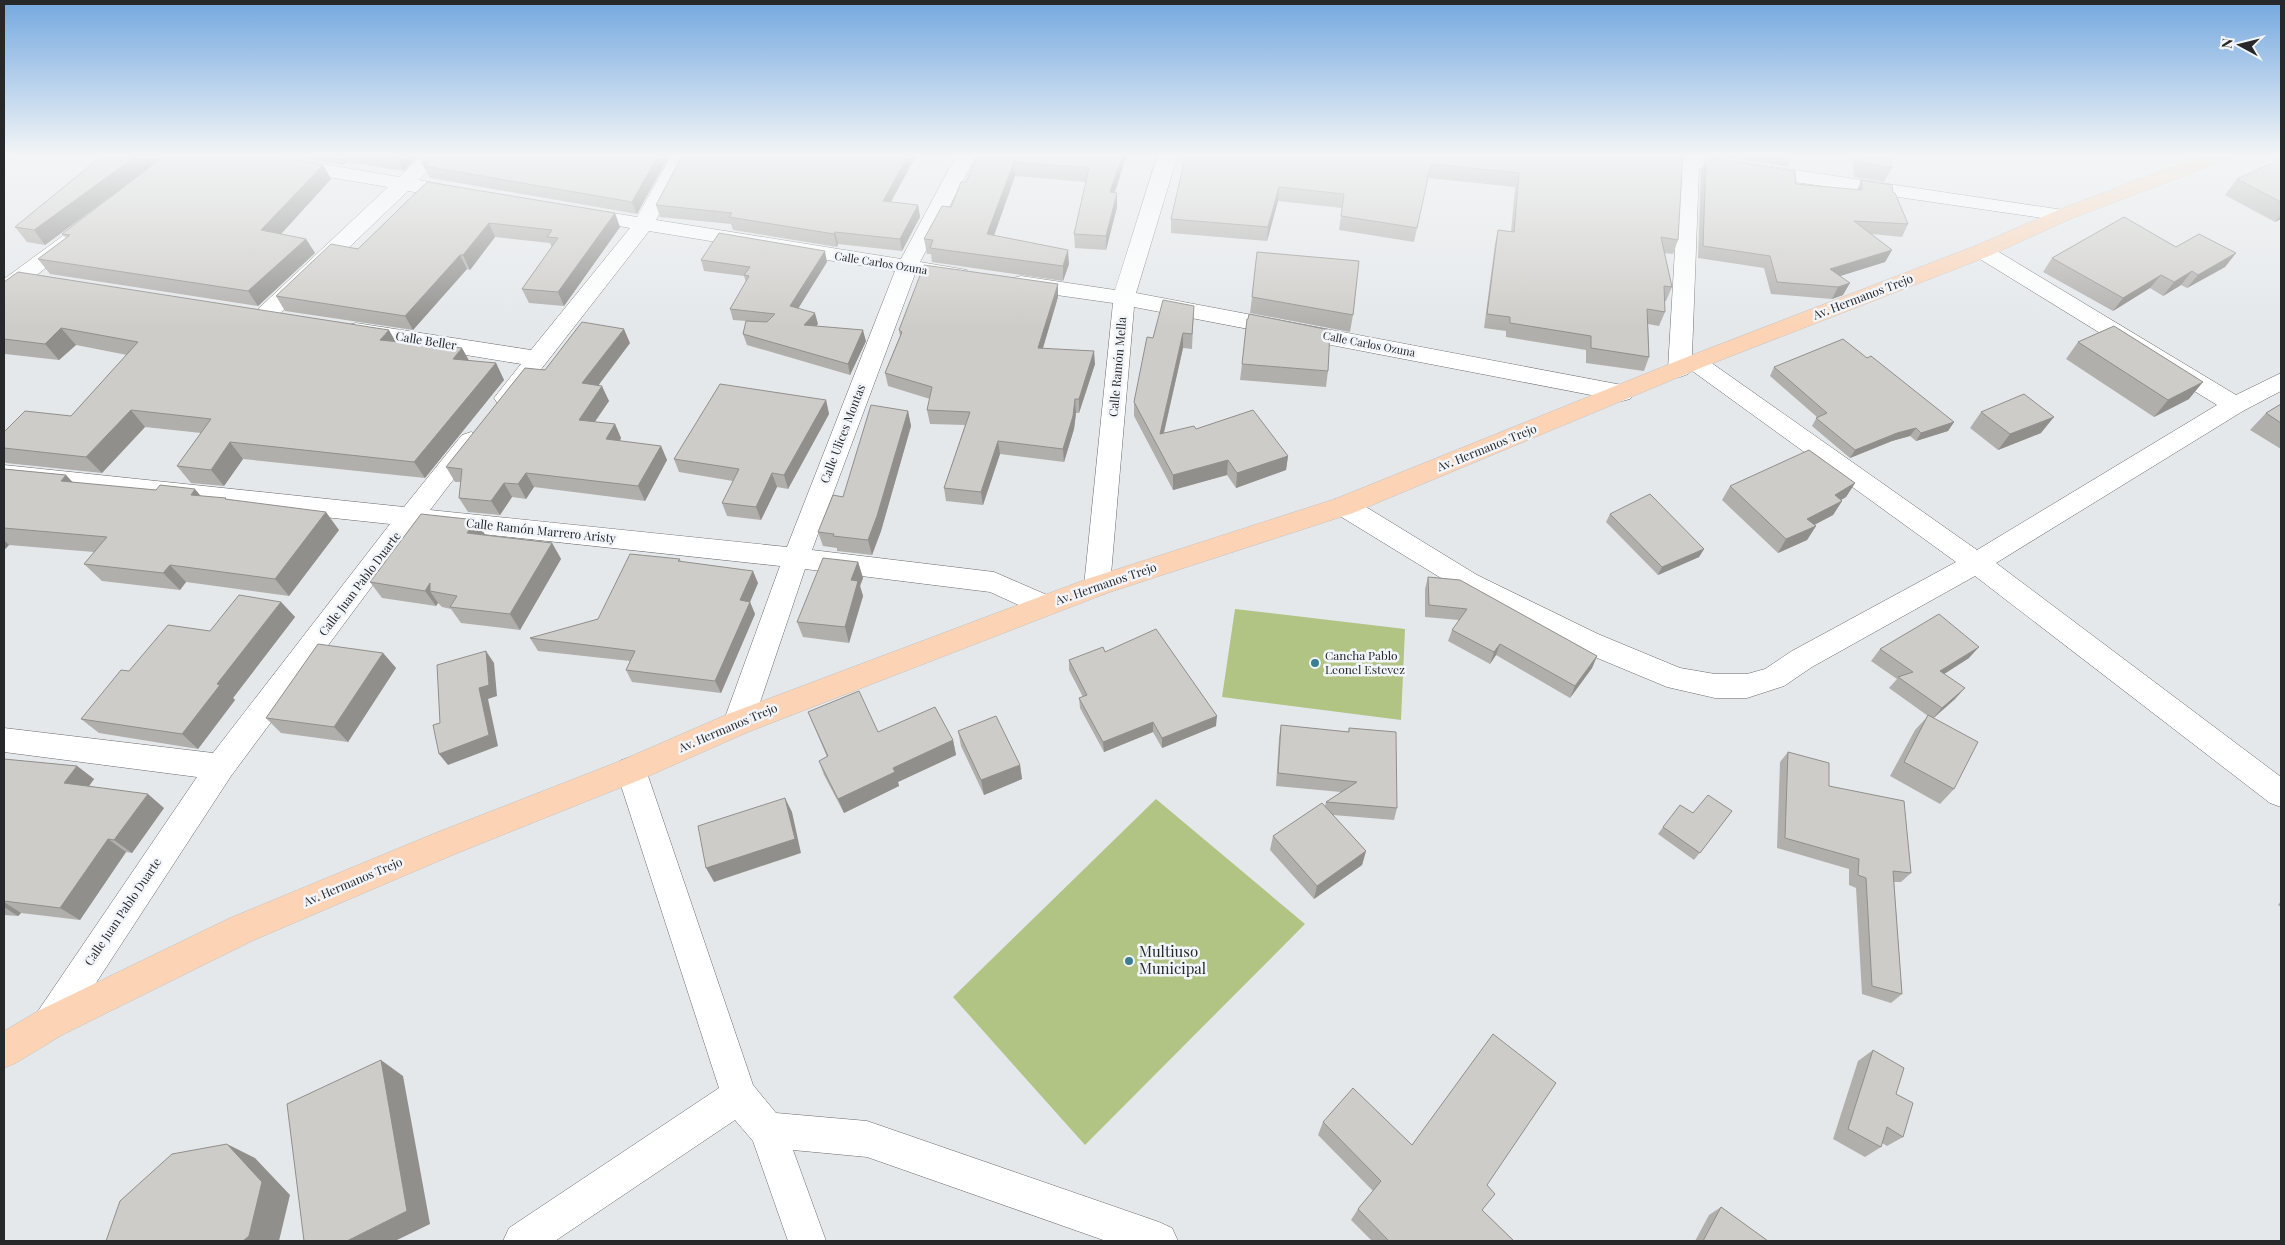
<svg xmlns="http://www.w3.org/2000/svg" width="2285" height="1245" font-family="'Playfair Display',serif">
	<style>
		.green { fill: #b1c483 }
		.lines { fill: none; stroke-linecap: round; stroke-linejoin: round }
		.minor-casing { stroke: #696b6e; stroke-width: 1 }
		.major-casing { stroke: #c3c3c3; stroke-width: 1 }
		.minor { fill: #fff; fill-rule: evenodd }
		.major { fill: #fcd3b4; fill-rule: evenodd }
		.wall { fill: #b1afac }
		.shaded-wall { fill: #908f8c }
		.building { fill: #ceccc8; stroke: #908f8c }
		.poi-dot { fill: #3b7e8f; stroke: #f2f5f9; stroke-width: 2 }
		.labels { text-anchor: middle; stroke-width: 5; stroke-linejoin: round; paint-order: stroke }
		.far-street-label { font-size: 11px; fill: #27282a; stroke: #f2f5f9 }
		.street-label { font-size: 12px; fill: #27282a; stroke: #f2f5f9 }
		.poi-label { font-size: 12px; fill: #27282a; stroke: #f2f5f9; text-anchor: start }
		.near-poi-label { font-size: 15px; fill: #27282a; stroke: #f2f5f9; text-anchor: start }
	</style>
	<rect width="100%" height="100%" fill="#e5e8eb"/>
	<path class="green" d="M1235 609 1405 629 1401 720 1222 697Z
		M1156 799 1305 924 1085 1145 953 997Z"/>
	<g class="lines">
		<defs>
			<path id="minor" d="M4 154H14V155L11 159 4 161Z
				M218 154H264L399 177 423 154H444L419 180 465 189 468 193 465 197 458 199 408 191 272 321 264 323 256 321 253 316 256 311 388 187 227 160 220 158Z
				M672 154H692L656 220 901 259 957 154H977L920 262 967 270 970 275 967 280 959 282 915 274 812 550 994 572 1054 598 1058 605 1054 612 1044 616 1034 612 990 592 805 569 753 723 748 732 738 735 728 732 723 723 780 566 416 527 231 776 62 1035 50 1040 38 1035 33 1023 38 1011 197 777 4 752V728L213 753 390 524 4 483V465L404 507 462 435 471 432 480 435 483 441 430 510 787 547 895 271 649 231 514 404 506 406 498 404 494 398 521 364 356 337 348 335 345 330 348 325 356 323 531 350 630 228 575 218 572 214 575 210 582 208 637 217Z
				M1158 154H1178L1136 293 1622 385 1630 387 1634 393 1630 399 1622 401 1134 307 1110 586 1107 593 1097 596 1087 593 1084 586 1113 303 1021 290 1013 288 1010 283 1013 278 1021 276 1115 290Z
				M1633 154H1700V156L2070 211 2073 215 2070 219 2063 221 1699 168 1692 355 1703 357 1977 550 2217 405 1975 256 1971 251 1975 246 1982 245 1989 246 2236 395 2281 373V391L2243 411 1996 563 2281 777V807L2270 803 1975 576 1812 667 1784 686 1747 698H1715L1667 687 1578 650 1459 589 1335 513 1331 506 1335 499 1344 497 1353 499 1477 575 1598 634 1680 668 1715 674H1747L1765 669 1792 651 1956 562 1691 370 1688 374 1680 377 1672 374 1668 369 1680 165 1635 158Z
				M71 233 78 235 81 239 78 243 12 294 4 296V279L64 235Z
				M631 757 642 761 646 770 753 1085 776 1113 867 1121 1159 1222 1172 1228 1178 1241H1106L867 1157 793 1150 826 1241H788L753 1141 735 1120 555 1241H503L509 1228 719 1088 616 770 620 761Z"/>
			<path id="major" d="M2205 154H2233L2231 158 2070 219 1989 256 1703 367 1353 513 1107 593 748 732 642 779 455 854 254 940 62 1035 16 1063 4 1068V1031L38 1011 230 918 433 834 620 761 728 714 1087 579 1335 499 1687 357 1975 246 2056 211Z"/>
		</defs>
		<use href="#minor" class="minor-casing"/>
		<use href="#major" class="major-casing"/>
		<use href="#minor" class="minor"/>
		<use href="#major" class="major"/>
	</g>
	<path class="wall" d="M99 154H259L323 165 331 179 281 234 306 239 315 253 258 306 50 274 38 259 66 238 62 234 140 175 45 245 27 242 15 227 103 155Z
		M278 154H420L404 171 346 162 343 165Z
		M670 154 637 214 430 178 421 162Z
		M978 154H1127L1115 193 1117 207 1106 250 1075 248 1074 234 1086 182 1015 176 994 236 1069 264 1063 281 932 262 931 254H927L924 239 951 207 966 182Z
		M1186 154H1683L1678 240 1673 254 1664 253 1672 287 1666 301H1664L1665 312 1659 326 1648 324 1649 357 1644 371 1586 363V350L1506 337V331L1484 328 1495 244 1498 230 1511 232 1515 187 1428 178 1414 242 1339 230 1342 208 1278 201 1267 241 1171 233V219Z
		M1702 154H1794L1788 167Z
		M1852 154H1890L1892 168 1884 182 1854 177Z
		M2278 154H2281V219L2275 222 2225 195 2237 179 2271 164Z
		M1706 158 1796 184 1857 190 1861 180 1893 193 1908 224 1902 237 1872 234 1892 250 1885 262 1840 276 1843 295 1832 299 1771 294 1764 268 1698 258 1701 170Z
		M427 182 620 227 564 306 529 303 522 289 552 248 550 243 495 237 470 270 467 269 413 330 285 311 276 296 358 249Z
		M891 202 918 205 920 217 902 251 838 244 837 247 733 230 731 224 660 217 656 205Z
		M2176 247 2236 253 2225 267 2187 288 2181 285 2163 296 2150 288 2113 311 2043 272 2052 258Z
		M701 260 827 262 798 308 818 324 816 326 866 341 850 375 747 345 743 334 746 321 733 320 730 309 746 282 744 276 704 271Z
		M4 282 396 341 469 361 496 363 504 380 425 478 243 459 224 486 191 483 177 466 201 433 145 427 102 473 6 463 4 461V432L71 416 127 355 76 345 59 360 5 354 4 355Z
		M1058 284V297L1043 348 1095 364 1079 413H1076L1074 429 1064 462 1000 454 983 505 946 501 944 488 965 425 930 424 927 410 930 399 888 386 885 373 900 336 899 330Z
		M1252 297 1353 315 1350 332 1250 313Z
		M1194 306 1192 349 1183 348 1164 433 1196 429 1288 456 1286 470 1236 488 1227 475 1173 490 1134 416V402L1153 338Z
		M2078 342 2189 399 2154 417 2066 359Z
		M630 343 598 385 609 401 595 422 615 424 621 438 620 441 661 446 667 460 645 501 534 487 526 499 512 497 500 515 468 512 459 498 461 482H455L446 467 545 370Z
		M1242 364 1328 371 1326 387 1240 380Z
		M1774 367 1954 422 1948 431 1916 441 1910 436 1892 441 1850 458 1812 426 1817 417 1770 376Z
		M826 400 829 414 788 489 777 487 761 520 727 516 722 503 733 481 679 472 674 459Z
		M2281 404V449L2250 430 2266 413Z
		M908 411 911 426 881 531 872 555 837 551V548L823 546 818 532 843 497Z
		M1981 412 2041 433 1998 450 1970 428Z
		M4 469 66 475 72 482 201 496 228 500 339 530 289 596 186 582 180 590 102 581 84 564 94 552 9 545 4 550Z
		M1855 483 1846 497 1841 500 1842 501 1833 515 1814 525 1816 526 1807 540 1778 553 1722 500 1730 486Z
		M1610 514 1704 549 1699 557 1658 575 1606 522Z
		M485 535 552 543 561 559 520 630 461 623 451 609 442 607 438 603 436 606 382 598 370 582Z
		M680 559 681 562 758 583 750 602 755 614 721 693 632 682 626 670 630 661 538 651 530 638 598 619Z
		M858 562 863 578 860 586 863 596 849 643 803 637 797 622Z
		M1428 577 1597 656 1592 668 1570 698 1496 655 1490 664 1448 641 1452 630 1459 620 1425 617V589Z
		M281 602 295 617 233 698 235 700 198 749 99 733 81 719 129 671 210 631Z
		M1880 649 1969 658 1944 674 1955 699 1934 718 1954 789 1940 804 1890 776 1915 730 1928 716 1889 688 1897 679 1871 661Z
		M1105 652 1216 726 1162 748 1153 732 1104 752 1080 708 1079 698 1083 697 1069 670V660Z
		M383 653 396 668 348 742 281 733 266 718Z
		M808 712 878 732 953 740 956 755 898 782 899 786 844 813 824 775 819 761 827 757Z
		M1281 725 1348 732 1349 728 1397 808 1394 820 1333 815 1366 851 1362 865 1314 899 1270 850 1273 836 1325 806 1326 802 1341 792 1276 786 1279 738Z
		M958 731 1020 765 1022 779 984 795 961 746Z
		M1788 752 1829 786 1911 873 1901 882H1894L1902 994 1891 1003 1862 994 1856 888 1849 885V869L1777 848 1780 762Z
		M4 759 77 766 94 779 89 786 164 808 132 853 126 852 80 920 21 913 18 916 4 915Z
		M1732 811 1694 860 1658 834 1663 827 1693 813Z
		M2281 901V907L2278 905Z
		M1873 1050 1896 1094 1903 1137 1887 1146 1882 1143 1881 1147 1865 1157 1833 1139 1858 1061Z
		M1323 1122 1412 1145 1487 1185 1482 1210 1514 1241H1372L1351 1220 1358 1209 1373 1191 1318 1135Z
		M1721 1207 1768 1241H1695L1709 1215Z"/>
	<path class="shaded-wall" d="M139 154H168L45 245 34 230Z
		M337 154H342L346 162 343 165Z
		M401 154H420L404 171 397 158Z
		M659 154H670L637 214 632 202Z
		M909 154H917L885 213 883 201Z
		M1123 154H1127L1110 206V192Z
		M1014 162 1015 176 989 249 987 234Z
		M323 165 331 179 271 245 261 230Z
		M1279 187 1278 201 1267 241 1268 227Z
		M1117 193V207L1106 250V236Z
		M918 205 920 217 902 251 900 239Z
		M615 213 620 227 564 306 558 292Z
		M2281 215V219L2275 222Z
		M489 223 495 237 470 270 463 255Z
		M835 232 838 244 837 247 834 234Z
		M306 239 315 253 258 306 248 291Z
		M1068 250 1069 264 1063 281V266Z
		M1892 250 1885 262 1824 281 1830 269Z
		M825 251 827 262 793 317 790 306Z
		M2236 253 2225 267 2187 288 2198 275Z
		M460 255 467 269 413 330 405 316Z
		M2192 271 2181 285 2163 296 2174 282Z
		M2161 275 2150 288 2113 311 2123 298Z
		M1850 283 1843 295 1832 299 1838 287Z
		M1058 284V297L1039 361 1038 348Z
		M815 313 818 324 807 336 804 325Z
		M61 328 76 345 59 360 45 344Z
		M624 329 630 343 589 398 582 383Z
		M389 330 399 347 380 340Z
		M863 330 866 341 850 375 848 364Z
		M1183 333V348L1160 449V434Z
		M462 348 471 364 453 359Z
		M1094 351 1095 364 1079 413V399Z
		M496 363 504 380 425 478 414 462Z
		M2203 382 2189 399 2154 417 2168 400Z
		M602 386 609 401 586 434 579 420Z
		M1075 399 1076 413 1074 429 1064 462 1063 449Z
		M826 400 829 414 788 489 784 475Z
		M131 410 145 427 102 473 86 457Z
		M908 411 911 426 881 531 872 555 868 540Z
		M2054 417 2041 433 1998 450 2010 434Z
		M1954 422 1948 431 1916 441 1921 433Z
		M615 424 621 438 612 454 606 439Z
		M1916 428 1910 436 1892 441 1850 458 1855 450 1897 433Z
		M998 441 1000 454 983 505 981 492Z
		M230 442 243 459 224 486 211 470Z
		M661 446 667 460 645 501 638 486Z
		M1288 456 1286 470 1236 488 1237 473Z
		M1228 460 1227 475 1173 490V475Z
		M526 473 534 487 526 499 518 484Z
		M772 473 777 487 761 520 756 507Z
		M66 475 83 493 61 481Z
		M504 483 512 497 500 515 491 501Z
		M1855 483 1846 497 1831 506 1842 501 1833 515 1799 533 1807 519 1835 495Z
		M195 489 210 507 191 495Z
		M326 512 339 530 289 596 275 579Z
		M476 520 486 536 467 533Z
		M1816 526 1807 540 1778 553 1786 539Z
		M4 540 9 545 4 550Z
		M552 543 561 559 520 630 510 614Z
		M1704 549 1699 557 1658 575 1662 567Z
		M858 562 863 578 860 586 863 596 849 643 845 627 851 580Z
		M170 565 186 582 180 590 163 573Z
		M753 571 758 583 750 602 755 614 721 693 715 681 740 600Z
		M430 583V591L438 603 436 606 425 591Z
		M281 602 295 617 233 698 235 700 198 749 182 734 217 684Z
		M1500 644 1496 655 1490 664 1494 652Z
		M1979 647 1969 658 1930 683 1940 671Z
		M486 651 494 663 497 696 488 699 498 746 448 765 439 754 479 688Z
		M383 653 396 668 348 742 334 727Z
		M1597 656 1592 668 1570 698 1575 686Z
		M1965 688 1955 699 1932 719 1942 708Z
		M1217 716 1216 726 1162 748V738Z
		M1153 722V732L1104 752 1103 742Z
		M953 740 956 755 898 782 899 786 844 813 838 799 893 768Z
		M1020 765 1022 779 984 795 981 780Z
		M77 766 94 779 82 796 64 783Z
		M148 794 164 808 132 853 114 840Z
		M785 798 792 812 801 853 714 882 706 868Z
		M108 839 126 852 80 920 60 908Z
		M1366 851 1362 865 1314 899 1317 886Z
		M4 902 21 913 18 916 4 907Z
		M381 1060 403 1076 430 1224 395 1241H347Z
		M227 1144 255 1158 290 1195 279 1241H243Z"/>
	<path class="building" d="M104 154H139L34 230 15 227Z
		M167 154H259L323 165 261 230 306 239 248 291 38 259 70 235 62 234Z
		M370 154H401L397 158Z
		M428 154H659L632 202 424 166 428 163 421 162Z
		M683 154H909L883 201 918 205 900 239 835 232 834 234 729 217 732 213 656 205Z
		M978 154H1123L1110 192 1117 193 1106 236 1074 234 1089 168 1014 162 987 234 1068 250 1063 266 930 248 933 240 924 239 942 206 951 207 961 182H966Z
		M1186 154H1683L1678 240 1661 237 1672 287 1664 286 1665 312 1647 309 1649 357 1591 348V336L1510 323V317L1487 314 1498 230 1514 232 1519 173 1431 164 1417 228 1341 216 1344 194 1279 187 1268 227 1171 219Z
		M1860 154H1890L1892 168 1861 163Z
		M1706 158 1795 171 1796 184 1862 190 1861 180 1892 185 1893 193H1895L1908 224 1854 221 1892 250 1830 269 1850 283 1838 287 1777 282 1770 256 1703 246Z
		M2281 159V202L2237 179Z
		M427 182 615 213 558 292 522 289 558 238 547 237 552 230 489 223 463 255H460L405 316 276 296 331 244 358 249Z
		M2124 217 2176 247 2199 234 2236 253 2198 275 2192 271 2174 282 2161 275 2123 298 2052 258Z
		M719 233 825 251 790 306 815 313 804 325 863 330 848 364 743 334 746 321 767 322 775 314 730 309 749 276 744 275 750 267 701 260Z
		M1257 252 1359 261 1353 315 1252 297Z
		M924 265 1058 284 1038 348 1094 351 1079 399H1075L1073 416 1063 449 998 441 981 492 944 488 970 412 927 410 932 387 885 373 902 332 899 330Z
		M18 272 389 330 380 340 462 348 453 359 496 363 414 462 230 442 211 470 177 466 211 419 131 410 86 457 4 448V432L25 411 71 416 138 342 61 328 45 344 4 339V282Z
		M1163 300 1194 306 1192 334 1183 333 1160 434 1194 426 1196 429 1253 410 1288 456 1237 473 1228 460 1173 475 1134 402 1147 337 1153 338Z
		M1249 314 1330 330 1328 371 1242 364 1247 319H1248Z
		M582 322 624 329 582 383 602 386 579 420 615 424 606 439 661 446 638 486 526 473 518 484 504 483 491 501 459 498 462 469 446 467 525 368 545 370Z
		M2114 326 2203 382 2168 400 2078 342Z
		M1843 339 1867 358 1871 356 1954 422 1921 433 1916 428 1897 433 1855 450 1816 418 1827 413 1774 367Z
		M720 384 826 400 784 475 772 473 756 507 722 503 739 469 674 459Z
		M2024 394 2054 417 2010 434 1981 412Z
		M2281 404V423L2266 413Z
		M871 405 908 411 877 516 868 540 833 536 834 534 818 532 833 495 843 497Z
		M1809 450 1855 483 1835 495 1842 501 1807 519 1816 526 1786 539 1730 486Z
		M4 469 66 475 61 481 156 490 160 485 195 489 191 495 226 498 225 499 326 512 275 579 170 565 163 573 84 564 107 537 4 528Z
		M1650 494 1704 549 1662 567 1610 514Z
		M421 514 476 520 467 533 552 543 510 614 450 607 457 596 430 591V583L425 591 370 582Z
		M630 554 680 559 678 561 753 571 740 600 750 602 715 681 626 670 635 651 530 638 598 619Z
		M823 558 858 562 851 580 858 581 845 627 797 622Z
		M1428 577 1460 580 1597 656 1575 686 1500 644 1494 652 1452 630 1467 609 1429 605Z
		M239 595 281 602 217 684 220 685 182 734 81 719 121 670 129 671 168 625 210 631Z
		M1939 614 1979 647 1940 671 1965 688 1942 708 1898 677 1913 672 1880 649Z
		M1156 629 1217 716 1162 738 1153 722 1103 742 1079 698 1087 695 1069 660 1103 647 1105 652Z
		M318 644 383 653 334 727 266 718Z
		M486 651 489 685 479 688 489 735 439 754 433 725 440 723 437 665Z
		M859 691 878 732 935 707 953 740 893 768 895 772 838 799 819 761 828 756 808 712Z
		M1928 715 1978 742 1954 789 1904 762Z
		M996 716 1020 765 981 780 958 731Z
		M1281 725 1349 732V728L1396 732 1397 808 1326 802 1357 782 1278 773Z
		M1788 752 1829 763V786L1904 801 1911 873 1893 871 1902 994 1872 986 1866 878 1858 875 1859 859 1785 838Z
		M4 759 77 766 64 783 148 794 114 840 108 839 60 908 4 901Z
		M1708 795 1732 811 1700 853 1663 827 1680 805 1693 813Z
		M785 798 795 839 706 868 698 826Z
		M1322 803 1366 851 1317 886 1273 836Z
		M1493 1034 1556 1083 1487 1185 1495 1194 1482 1210 1514 1241H1389L1358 1209 1381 1181 1323 1122 1353 1088 1412 1145Z
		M1873 1050 1904 1068 1896 1094 1913 1103 1903 1137 1887 1127 1881 1147 1848 1129Z
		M381 1060 407 1211 347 1241H304L287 1104Z
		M227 1144 262 1182 249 1236 243 1241H106L120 1201 172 1154Z
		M1721 1207 1768 1241H1703Z"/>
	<linearGradient id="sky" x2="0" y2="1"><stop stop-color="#74a8e0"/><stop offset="0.47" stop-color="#f3f5f6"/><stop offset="1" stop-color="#f3f5f6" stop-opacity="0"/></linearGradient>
	<rect width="2285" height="329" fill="url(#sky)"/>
	<g class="poi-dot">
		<circle cx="1315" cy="663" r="5"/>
		<circle cx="1129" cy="961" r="5"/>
	</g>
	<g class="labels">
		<g class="far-street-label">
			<text transform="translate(881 263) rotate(9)" y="4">Calle Carlos Ozuna</text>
			<text transform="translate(1369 344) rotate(11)" y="4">Calle Carlos Ozuna</text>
		</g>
		<g class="street-label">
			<text transform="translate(1863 297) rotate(-21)" y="4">Av. Hermanos Trejo</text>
			<text transform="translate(426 341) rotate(9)" y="4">Calle Beller</text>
			<text transform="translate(1118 367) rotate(-85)" y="4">Calle Ramón Mella</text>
			<text transform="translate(843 434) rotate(-69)" y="4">Calle Ulices Montas</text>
			<text transform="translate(1487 448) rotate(-22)" y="4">Av. Hermanos Trejo</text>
			<text transform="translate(541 531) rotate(6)" y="4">Calle Ramón Marrero Aristy</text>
			<text transform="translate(360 584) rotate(-53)" y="4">Calle Juan Pablo Duarte</text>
			<text transform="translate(1106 584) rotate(-19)" y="4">Av. Hermanos Trejo</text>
			<text transform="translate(728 728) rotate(-23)" y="4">Av. Hermanos Trejo</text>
			<text transform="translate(353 882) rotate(-23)" y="4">Av. Hermanos Trejo</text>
			<text transform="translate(123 912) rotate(-56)" y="4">Calle Juan Pablo Duarte</text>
		</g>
		<g class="poi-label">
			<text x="1325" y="660">Cancha Pablo<tspan x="1325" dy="14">Leonel Estevez</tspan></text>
		</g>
		<g class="near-poi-label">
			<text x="1139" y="957">Multiuso<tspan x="1139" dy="17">Municipal</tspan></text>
		</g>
	</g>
	<rect width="2285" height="1245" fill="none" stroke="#27282a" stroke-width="10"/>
	<g transform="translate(2240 45) rotate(277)" stroke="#f2f5f9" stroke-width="4" paint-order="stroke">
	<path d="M0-4L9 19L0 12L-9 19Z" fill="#27282a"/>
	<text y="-8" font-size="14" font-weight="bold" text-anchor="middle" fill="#27282a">N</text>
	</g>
</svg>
